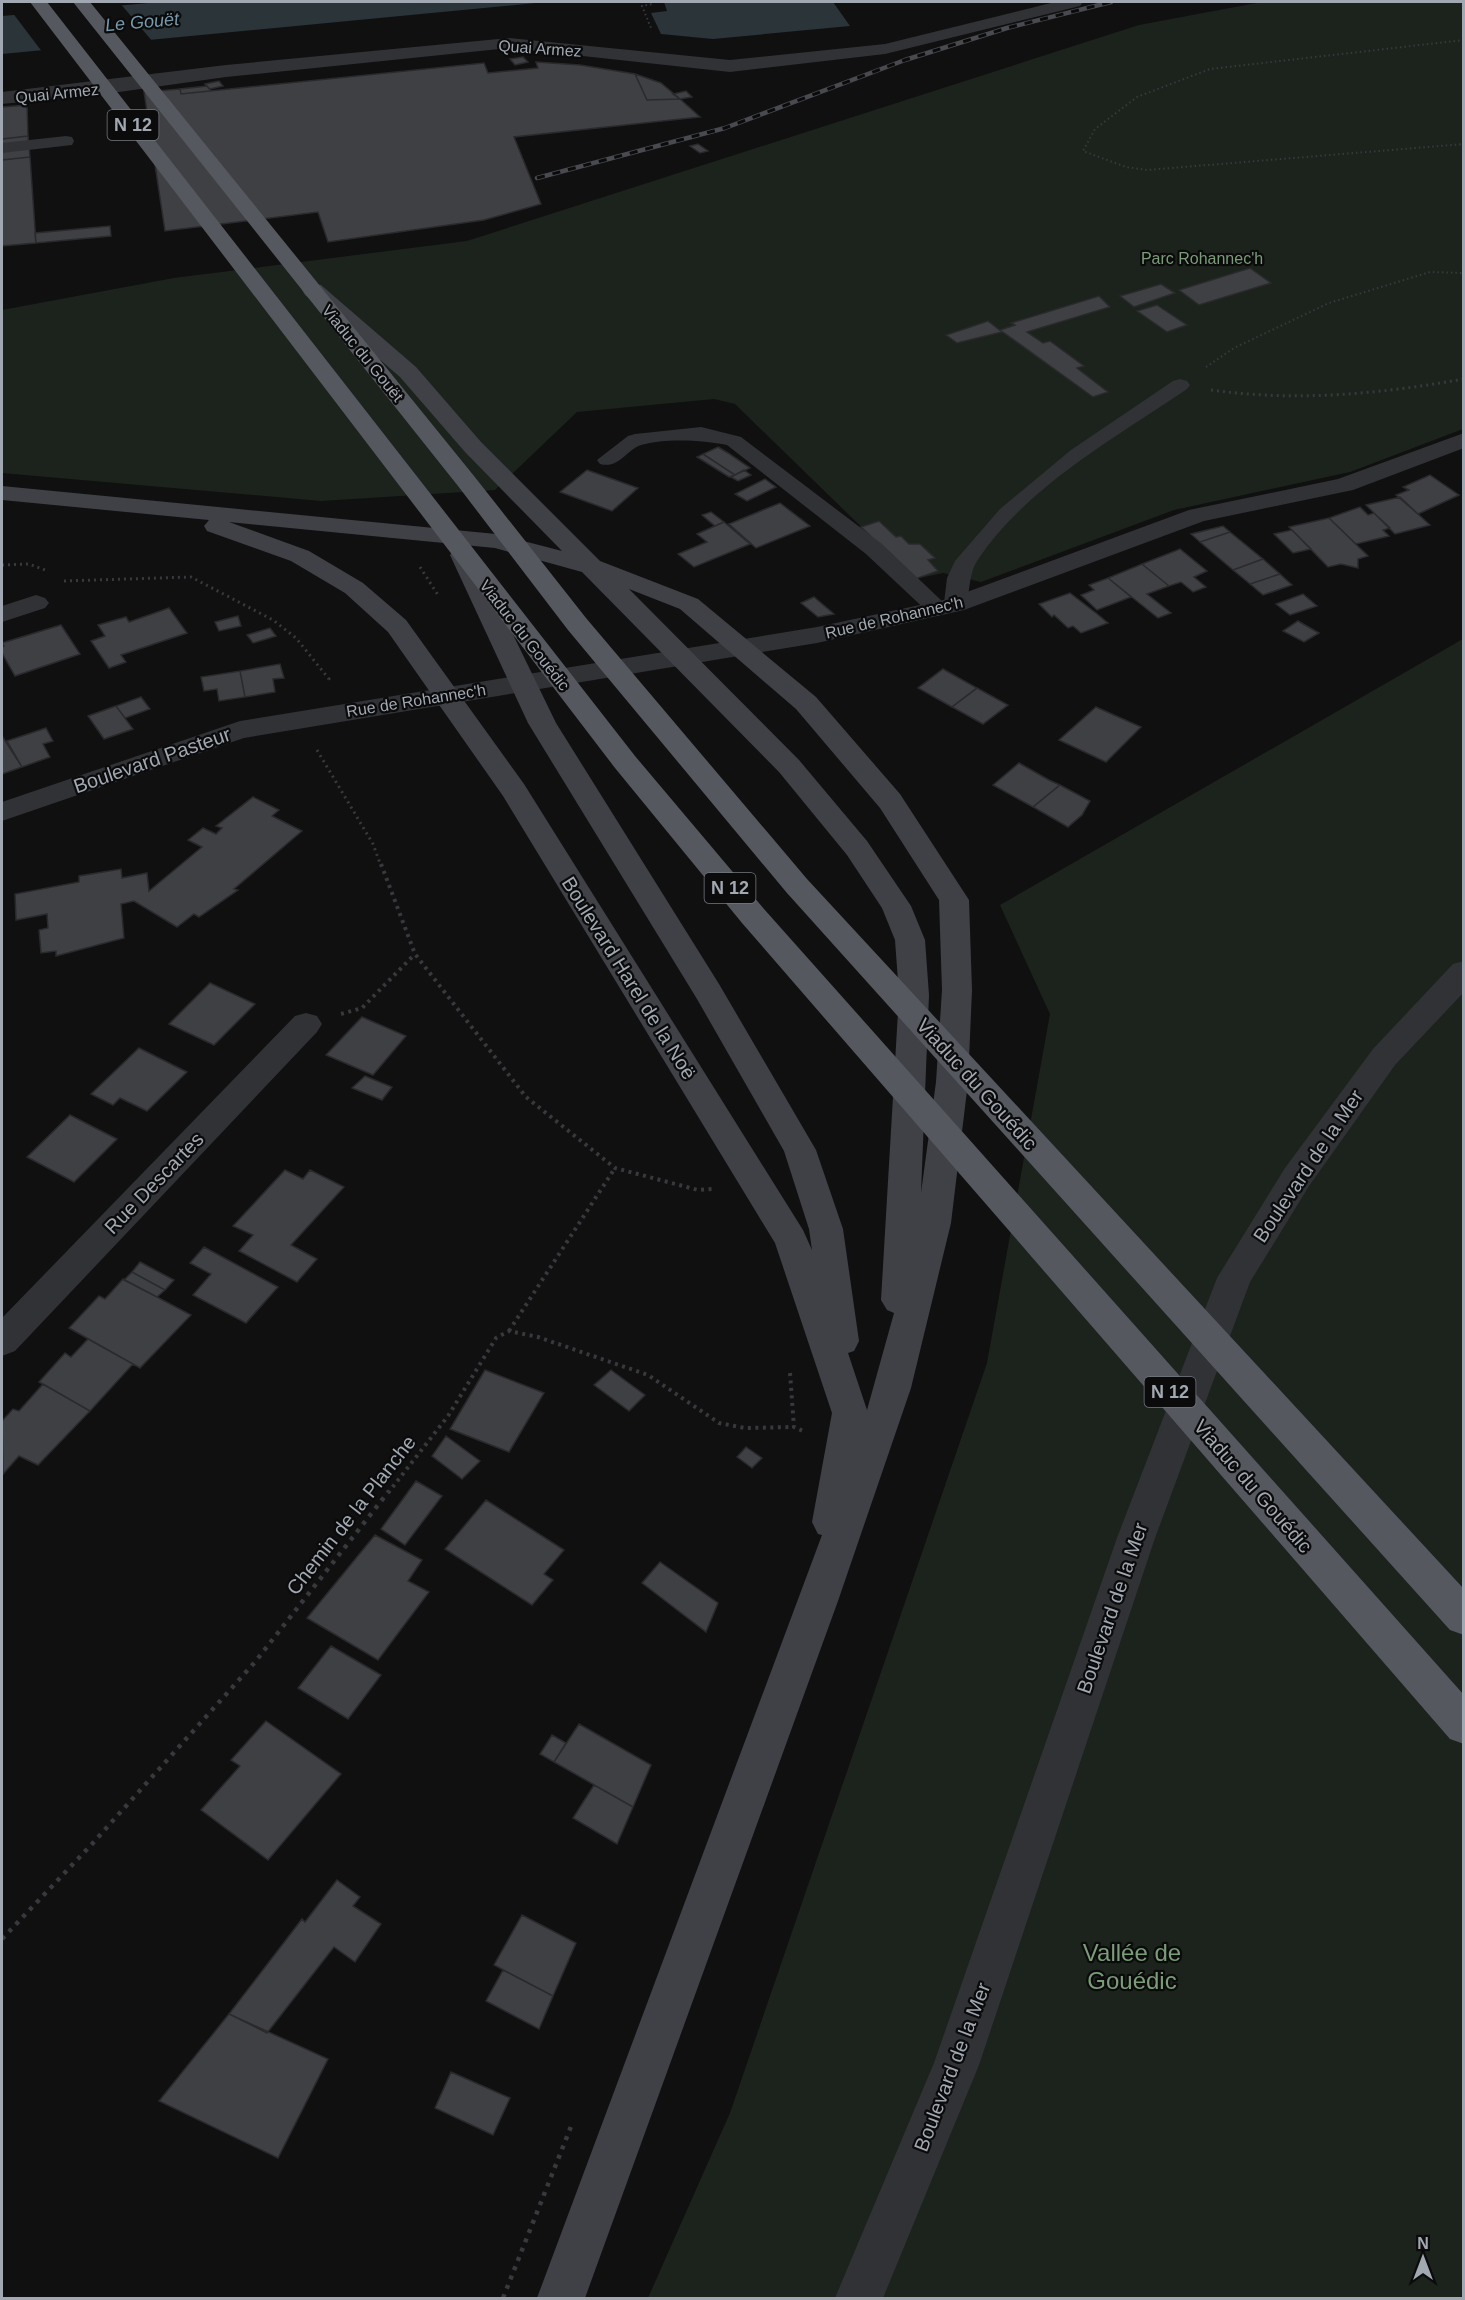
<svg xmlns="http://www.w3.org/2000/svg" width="1465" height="2300" font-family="Arial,sans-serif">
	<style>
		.green { fill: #1c231c }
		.water { fill: #2a3439 }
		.pier { fill: #101011 }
		.building { fill: #3f4044; stroke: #2a2a2d; stroke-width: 1.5 }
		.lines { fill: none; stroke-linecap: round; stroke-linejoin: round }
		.path-far3 { stroke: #37393d; stroke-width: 2; stroke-dasharray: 1.5 3; stroke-linecap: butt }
		.path-far2 { stroke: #37393d; stroke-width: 3; stroke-dasharray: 2 4; stroke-linecap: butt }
		.path-far1 { stroke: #37393d; stroke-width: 4; stroke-dasharray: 3 4.5; stroke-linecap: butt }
		.path { stroke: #37393d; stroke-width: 4.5; stroke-dasharray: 4 6; stroke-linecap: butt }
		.service { fill: #313236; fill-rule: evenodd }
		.minor { fill: #313236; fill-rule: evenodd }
		.secondary { fill: #3f4146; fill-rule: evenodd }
		.trunk { fill: #55585e; fill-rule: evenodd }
		.rail-casing { stroke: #484a4f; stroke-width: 4.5 }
		.rail { stroke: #0b0b0c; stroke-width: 3; stroke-dasharray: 8; stroke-linecap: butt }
		.labels { text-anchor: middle; stroke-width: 4.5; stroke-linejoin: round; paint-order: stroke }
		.far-street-label { font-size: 16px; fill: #a1a8b2; stroke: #0b0b0c }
		.far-park-label { font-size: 16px; fill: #7a9c78; stroke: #0b0b0c }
		.far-water-label { font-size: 18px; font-style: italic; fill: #789aac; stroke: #0b0b0c }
		.shield { fill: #0b0b0c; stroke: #747980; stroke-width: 1.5 }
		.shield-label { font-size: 18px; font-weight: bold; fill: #a1a8b2 }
		.street-label { font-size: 20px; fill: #a1a8b2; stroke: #0b0b0c }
		.near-park-label { font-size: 24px; fill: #7a9c78; stroke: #0b0b0c }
	</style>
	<rect width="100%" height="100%" fill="#101011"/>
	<path class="green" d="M1262 2H1463V429L1350 472 1174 510 981 582 943 573 915 579 735 404 714 399 577 412 495 490 321 501 2 473V310L174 278 467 241 1139 25Z
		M1463 639V2298H648L730 2113 987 1363 1050 1014 1000 905Z"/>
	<path class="water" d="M160 2H546L2 54V16Z
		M664 2H833L850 26 713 39 661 34 651 13 667 11Z"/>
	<path class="pier" d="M119 2 153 42 43 53 12 12Z"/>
	<path class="building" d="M523 57 528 62 515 65 510 59Z
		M536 62 580 65 635 74 647 100 680 99 700 117 514 137 541 204 484 220 328 242 318 212 165 231 144 92 180 89 181 94 484 63 488 73 538 68Z
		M635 74 661 83 680 99 647 100Z
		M219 81 223 86 210 89 205 84Z
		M207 86 211 91 181 94 180 89Z
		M686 91 692 97 680 99 673 94Z
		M27 105 28 136 2 139V107Z
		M28 136 30 157 2 160V139Z
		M698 144 708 151 700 153 690 146Z
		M30 157 36 243 2 246V160Z
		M110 226 111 236 36 243 35 233Z
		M1250 268 1271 283 1199 305 1179 290Z
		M1161 284 1175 293 1134 307 1120 296Z
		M1099 296 1110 307 1027 332 1043 343 1050 341 1084 366 1077 368 1108 392 1093 397 1000 330 1015 325 1011 323Z
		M1157 305 1187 325 1167 332 1137 311Z
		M988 321 1002 332 957 343 946 335Z
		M718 447 728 453 750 468 735 475 703 454Z
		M703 454 735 475 729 477 697 457Z
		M587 470 638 488 612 511 560 492Z
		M744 470 751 475 738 481 731 477Z
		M1430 475 1459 495 1418 514 1396 495 1409 490 1403 487Z
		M765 479 776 487 747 501 735 494Z
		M1400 497 1418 514 1430 525 1395 534 1366 505Z
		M780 503 810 526 756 548 729 524Z
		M1360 507 1368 515 1374 513 1390 528 1383 530 1389 536 1356 544 1329 518Z
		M711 512 724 522 715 526 702 515Z
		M1329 518 1368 556 1358 559V568L1341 564 1328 567 1289 527Z
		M879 521 896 537 901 536 909 544H920L935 558 928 560 938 571 915 579 861 527Z
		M724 522 750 544 694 567 678 554 707 542 697 534Z
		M1223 526 1230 532 1200 542 1191 534Z
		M1292 530 1311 549 1293 553 1274 534Z
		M1230 532 1263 559 1233 570 1200 542Z
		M1180 549 1207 571 1194 577 1206 587 1193 592 1181 582 1169 586 1142 564Z
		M1263 559 1280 574 1250 584 1233 570Z
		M1142 564 1169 586 1147 594 1171 613 1158 618 1108 578Z
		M1280 574 1292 585 1263 595 1250 584Z
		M1108 578 1131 597 1097 610 1081 595 1094 590 1089 585Z
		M1070 593 1096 613 1108 623 1081 633 1073 626 1068 628 1054 615 1052 617 1039 604Z
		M1303 594 1317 606 1290 615 1276 604Z
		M814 597 834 614 818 617 801 603Z
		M169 608 187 633 121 655 126 662 109 668 91 641 105 636 98 625 126 617 129 622Z
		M238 616 241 626 219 631 215 622Z
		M1298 621 1319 633 1304 642 1283 631Z
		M61 625 80 654 15 676 2 653V647L4 646 2 643Z
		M270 628 276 636 253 643 247 635Z
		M280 664 284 678 273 679 275 692 245 697 240 671Z
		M943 669 977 688 952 707 918 688Z
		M240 671 245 697 219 701 217 689 204 691 201 677Z
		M977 688 1008 705 983 724 952 707Z
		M141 697 150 709 125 718 116 706Z
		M116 706 133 729 104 739 88 716Z
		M1096 707 1141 727 1106 762 1059 740Z
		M46 728 53 741 43 744 50 757 22 767 7 741Z
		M2 736 22 767 2 774Z
		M1019 763 1049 780 1060 785 1033 807 993 785Z
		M1060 785 1090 801 1082 815 1068 827 1033 807Z
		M253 797 279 810 272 816 302 831 234 889 238 890 199 917 194 914 177 927 134 901 121 904 124 938 56 956V951L41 953 39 930 48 928 47 914 16 920 15 894 79 882V876L121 869 122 878 147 873 149 891 202 847 188 840 203 828 216 834 222 828 216 826Z
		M210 983 255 1004 214 1045 169 1024Z
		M362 1017 406 1036 373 1075 326 1055Z
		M139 1048 187 1072 147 1111 120 1098 113 1105 91 1094Z
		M365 1076 392 1087 382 1100 352 1088Z
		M70 1115 117 1139 74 1182 27 1157Z
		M285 1170 303 1179 310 1170 344 1187 291 1245 317 1259 297 1282 239 1251 253 1235 233 1226Z
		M204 1247 278 1287 246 1323 193 1295 211 1274 190 1263Z
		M140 1262 174 1280 165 1290 132 1272Z
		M132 1272 165 1290 157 1297 124 1280Z
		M123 1279 191 1315 140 1368 69 1328 99 1296 105 1299Z
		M88 1339 133 1364 90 1411 39 1382 65 1353 71 1357Z
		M485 1370 544 1393 509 1452 450 1429Z
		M611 1370 645 1395 629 1411 594 1385Z
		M43 1384 90 1411 38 1465 19 1456 3 1474 2 1421 13 1409 19 1411Z
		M446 1436 480 1461 462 1479 432 1456Z
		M746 1447 762 1458 752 1468 737 1457Z
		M416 1481 442 1496 405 1545 381 1529Z
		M486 1500 564 1550 544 1574 553 1580 532 1605 445 1549Z
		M375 1535 422 1560 408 1581 429 1592 378 1660 307 1618Z
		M660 1562 718 1603 706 1632 642 1583Z
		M331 1646 381 1675 348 1719 298 1688Z
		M266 1721 341 1774 268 1860 201 1810 240 1766 231 1760Z
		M579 1724 651 1765 633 1807 554 1762Z
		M552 1735 566 1743 554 1762 540 1754Z
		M594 1785 633 1807 617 1844 573 1818Z
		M337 1880 360 1897 353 1906 381 1924 355 1962 334 1947 267 2033 229 2014 302 1919 305 1922Z
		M522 1915 576 1943 553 1996 494 1965Z
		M503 1970 553 1996 539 2029 486 2001Z
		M229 2014 328 2059 278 2158 159 2101Z
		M451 2072 510 2098 493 2135 435 2108Z"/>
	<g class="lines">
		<path class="path-far3" d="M651 2 653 4 642 6 651 28
			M1464 40 1210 69 1137 97 1095 129 1083 151 1126 167 1147 170 1464 144
			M1206 367 1234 348 1329 303 1430 272 1464 273"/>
		<path class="path-far2" d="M1211 390C1297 402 1379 394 1464 379
			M2 565 29 564 45 570
			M420 567 438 595
			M64 581 191 577 273 620 296 638 329 679 326 681
			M317 750 373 844 381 866"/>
		<path class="path-far1" d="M381 864 415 954 526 1097 615 1168 698 1190 713 1189
			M341 1014 362 1008 415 954
			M509 1331 615 1168
			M790 1373 794 1427 803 1431
			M388 1493 448 1416 496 1338 509 1331 538 1337 648 1375 719 1423 745 1428 794 1427"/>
		<path class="path" d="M2 1939 92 1844 255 1662 389 1491
			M503 2298 572 2124"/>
		<path class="service" d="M66 136 72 137 74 141 72 145 2 153V143Z
			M1180 379 1187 381 1190 385 1187 389C1115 438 1029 485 979 558 966 576 972 597 963 610H948L938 616 930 614 866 554 727 445C703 440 665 438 641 445 625 451 619 469 600 464L597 460 628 436 635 434 701 427 741 437 882 544 944 603 947 578 955 561 1000 509 1071 450 1173 381Z"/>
		<path class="minor" d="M1055 2H1083L1080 6 885 54 730 72 509 48 226 77 119 92 2 104V92L226 65 509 38 730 60 885 44Z
			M1464 433V448L1353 490 1204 521 964 610 817 643 244 738 2 821V802L240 721 817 627 948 599 1189 510 1338 479Z
			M36 595 45 598 49 603 45 608 2 622V606Z
			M1464 961V992L1395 1065 1309 1186 1250 1282 1155 1538 979 2065 883 2298H835L934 2063 1117 1538 1217 1278 1285 1168 1373 1049 1453 964Z
			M306 1013 317 1016 322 1024 317 1032 15 1351 2 1356V1318L295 1016Z"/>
		<path class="secondary" d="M313 284 321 285 416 367 481 442 600 561 698 599 816 697 900 794 969 900 972 990 968 1082 951 1223 911 1388 838 1601 585 2298H537L822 1535 818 1534 812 1522 832 1413 775 1243 503 796 388 632 345 593 291 561 207 531 204 526 209 520 2 500V486L496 534 562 551 465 452 400 377 305 295 302 290 305 285ZM229 522 495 548 582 572 779 772 847 855 882 908 895 940 899 995 881 1300 887 1310 894 1313 867 1410 848 1353 854 1351 859 1341 843 1229 816 1150 719 984 556 723 472 550 463 547 454 550 450 555 528 723 697 999 784 1151 809 1229 812 1250 803 1230 524 784 406 620 363 583 309 551ZM629 589 680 609 796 709 880 808 939 900 942 990 936 1082 921 1193 929 995 925 940 911 906 867 841 799 760Z"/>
		<path class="trunk" d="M30 2H47L635 756 764 909 1464 1695V1744L1450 1739 742 923 615 768Z
			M73 2H90L474 476 586 618 807 879 1464 1589V1635L1450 1630 787 893 568 630 458 486Z"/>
		<defs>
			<path id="rail" d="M537 178 725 128 905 60 1007 28 1111 2"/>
		</defs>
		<use href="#rail" class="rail-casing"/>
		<use href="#rail" class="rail"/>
	</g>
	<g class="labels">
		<g class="far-street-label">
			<text transform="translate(540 48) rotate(4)" y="6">Quai Armez</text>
			<text transform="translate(57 93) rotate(-6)" y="6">Quai Armez</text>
			<text transform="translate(363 353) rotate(51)" y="6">Viaduc du Gouët</text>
			<text transform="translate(894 617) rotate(-13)" y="6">Rue de Rohannec'h</text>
			<text transform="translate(525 635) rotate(52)" y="6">Viaduc du Gouédic</text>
			<text transform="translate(416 700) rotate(-9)" y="6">Rue de Rohannec'h</text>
		</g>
		<g class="far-park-label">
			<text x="1202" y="264">Parc Rohannec'h</text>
		</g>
		<g class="far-water-label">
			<text transform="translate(142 22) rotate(-5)" y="6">Le Gouët</text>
		</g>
		<g class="shield">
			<rect x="107.5" y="110" width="51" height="30" rx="4.5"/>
			<rect x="704.5" y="873" width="51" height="30" rx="4.5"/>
			<rect x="1144.5" y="1377" width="51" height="30" rx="4.5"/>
		</g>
		<g class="shield-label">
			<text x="133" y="131">N 12</text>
			<text x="730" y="894">N 12</text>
			<text x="1170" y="1398">N 12</text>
		</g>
		<g class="street-label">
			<text transform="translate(152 760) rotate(-19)" y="7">Boulevard Pasteur</text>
			<text transform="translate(629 978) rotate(58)" y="7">Boulevard Harel de la Noë</text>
			<text transform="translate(977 1084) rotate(48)" y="7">Viaduc du Gouédic</text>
			<text transform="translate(1308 1166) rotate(-56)" y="7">Boulevard de la Mer</text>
			<text transform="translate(154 1183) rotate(-46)" y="7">Rue Descartes</text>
			<text transform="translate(1253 1486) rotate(49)" y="7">Viaduc du Gouédic</text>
			<text transform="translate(351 1515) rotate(-52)" y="7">Chemin de la Planche</text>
			<text transform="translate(1112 1608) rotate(-71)" y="7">Boulevard de la Mer</text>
			<text transform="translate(952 2067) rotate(-69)" y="7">Boulevard de la Mer</text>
		</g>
		<g class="near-park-label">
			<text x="1132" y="1961">Vallée de<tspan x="1132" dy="28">Gouédic</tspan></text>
		</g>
	</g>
	<rect width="1465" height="2300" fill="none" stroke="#a1a8b2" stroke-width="6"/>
	<g transform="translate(1423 2258)" stroke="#0b0b0c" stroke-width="4.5" paint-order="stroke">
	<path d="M0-4.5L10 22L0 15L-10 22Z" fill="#a1a8b2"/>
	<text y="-9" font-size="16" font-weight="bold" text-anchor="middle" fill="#a1a8b2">N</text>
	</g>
</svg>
